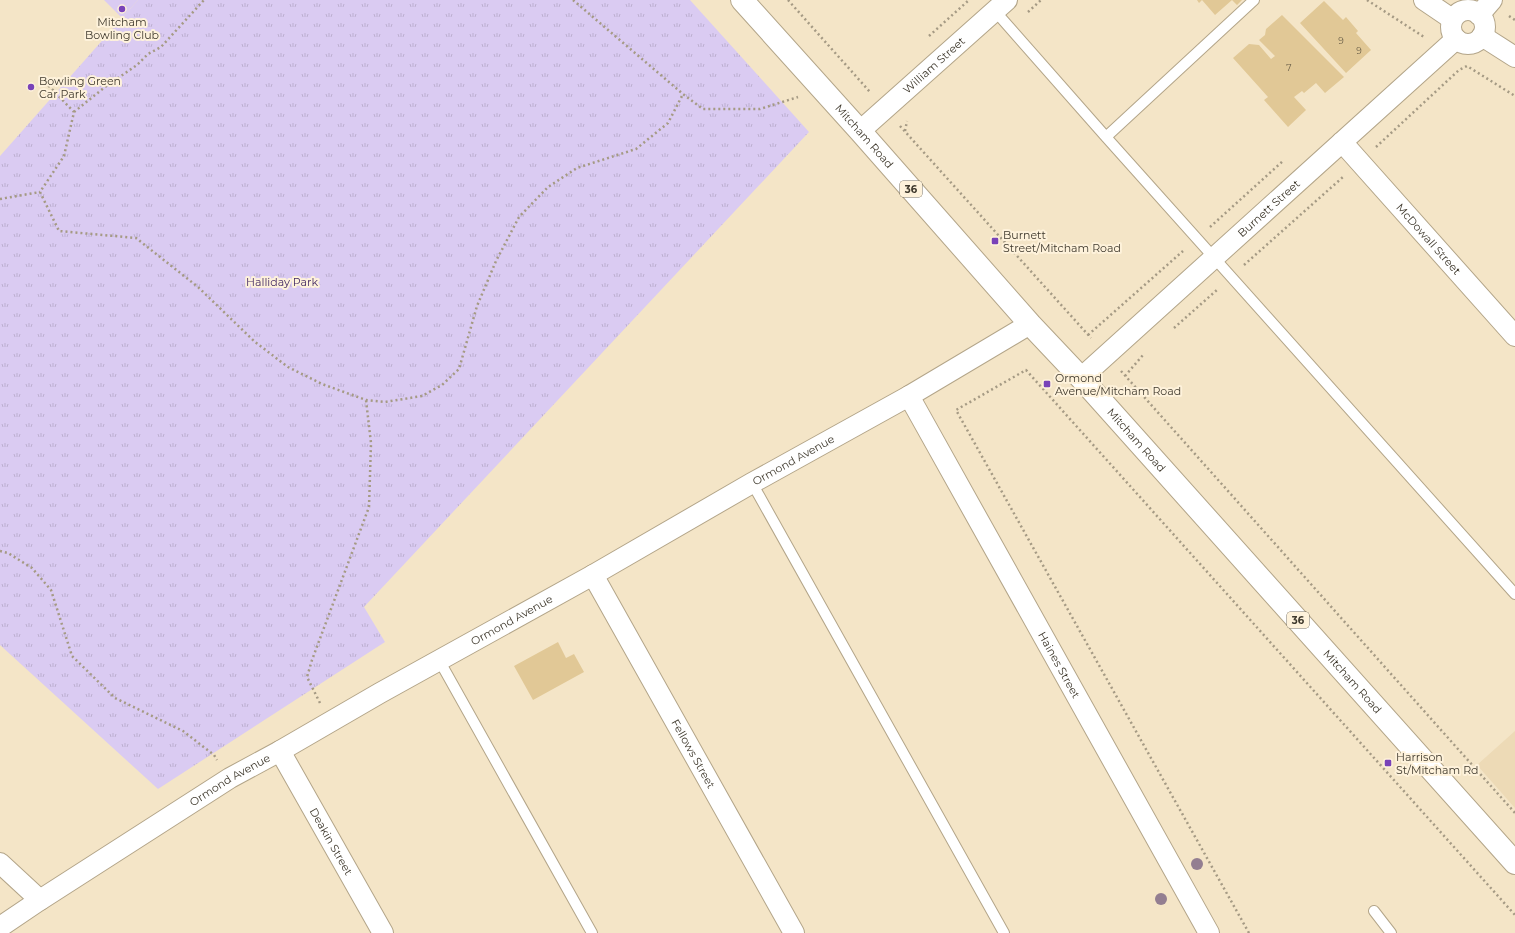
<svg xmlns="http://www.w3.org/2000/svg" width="1515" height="933" font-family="Montserrat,sans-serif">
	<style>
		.built { fill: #eddab6 }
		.park { fill: url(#park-tufts) }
		.garden { fill: #dacbf2 }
		.building { fill: #e1c896 }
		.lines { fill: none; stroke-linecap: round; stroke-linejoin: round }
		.lane-casing { stroke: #b3a589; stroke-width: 12 }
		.street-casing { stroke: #b3a589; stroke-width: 22 }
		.primary-casing { stroke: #b3a589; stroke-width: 24 }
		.path { stroke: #a59a84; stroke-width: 2.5; stroke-dasharray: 2 3; stroke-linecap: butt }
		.lane { stroke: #fff; stroke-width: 10 }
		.street { stroke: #fff; stroke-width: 20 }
		.primary { stroke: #fff; stroke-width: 22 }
		.tree { fill: #937e91 }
		.poi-dot { fill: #7942b8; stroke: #fef2db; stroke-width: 1.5 }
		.labels { text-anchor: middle; stroke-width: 4; stroke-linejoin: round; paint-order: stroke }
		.number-label { font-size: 9px; fill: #685d47 }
		.shield { fill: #fef2db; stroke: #787061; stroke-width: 1 }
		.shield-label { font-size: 10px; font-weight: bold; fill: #3f392d }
		.poi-label { font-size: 11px; fill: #3f392d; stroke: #fef2db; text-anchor: start }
		.street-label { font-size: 11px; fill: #3f392d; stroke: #fef2db }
		.park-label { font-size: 11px; fill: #432964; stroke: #fef2db }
	</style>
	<defs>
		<pattern id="park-tufts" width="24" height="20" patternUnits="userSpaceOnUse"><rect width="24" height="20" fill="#dacbf2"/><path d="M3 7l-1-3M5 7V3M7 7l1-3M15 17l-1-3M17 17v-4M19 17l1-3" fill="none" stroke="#bcafd0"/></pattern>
	</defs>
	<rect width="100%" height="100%" fill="#f4e5c7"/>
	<path class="built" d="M1515 731V808L1477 765Z"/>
	<path class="park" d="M138 0H690L809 132 364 607 385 642 158 789 0 645V156Z"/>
	<path class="garden" d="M104 0H138L122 18Z"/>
	<path class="building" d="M1197 0H1242L1237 5 1232 0 1215 15 1202 0 1199 3Z
		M1324 1 1343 20 1346 17 1358 31 1356 33 1371 50 1346 73 1300 23Z
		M1282 15 1344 77 1325 93 1316 83 1304 93 1302 91 1294 97 1306 110 1288 127 1264 100 1268 97 1233 58 1249 44 1259 45 1271 59 1275 56 1259 40 1265 35 1266 29Z
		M558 642 566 658 574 654 584 672 533 700 514 666Z"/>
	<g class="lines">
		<defs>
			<path id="lane" d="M995 11 1106 137 1515 594
				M1106 137 1254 0
				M752 483 1004 933
				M439 660 592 933
				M1374 911 1391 933"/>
			<g id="street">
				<path d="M1424 0 1452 19"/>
				<circle cx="1468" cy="27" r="17"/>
				<path d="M1479 15 1492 0"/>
				<path d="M1482 36 1515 57"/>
				<path id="s1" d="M860 131 1007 0"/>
				<path id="s2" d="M1342 142 1515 336"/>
				<path id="s3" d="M1081 378 1456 39"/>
				<path id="s4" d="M909 396 1209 933"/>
				<path id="s5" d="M593 575 794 933"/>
				<path id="s6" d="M280 751 383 933"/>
				<path d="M0 863 40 900"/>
				<path id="s7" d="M0 927 40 900 230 778 280 751 380 693 593 575 752 483 909 396 1030 324"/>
			</g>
			<g id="primary">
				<path id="s8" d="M742 0 860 131 1030 324 1081 378 1515 863"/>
			</g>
		</defs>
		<use href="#lane" class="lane-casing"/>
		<use href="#street" class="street-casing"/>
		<use href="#primary" class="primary-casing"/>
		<path class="path" d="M573 0 683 94 703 109H760L798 97
			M788 0 870 92
			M1367 0 1424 37
			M1028 12 1041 0
			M1509 16 1515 20
			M929 36 969 0
			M45 82 74 112 64 156 40 192 59 231 136 238 198 287 255 342 288 367 322 384 366 400 385 402 422 396 442 385 459 369 477 306 496 261 519 217 548 187 577 168 636 149 668 123 683 94
			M74 112 105 87 137 65 148 54 161 47 204 0
			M900 126 1091 338
			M905 131 907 121
			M1376 147 1459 70 1467 66 1515 96
			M0 199 40 192
			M1210 227 1283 161
			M1244 265 1343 177
			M1174 328 1218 289
			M1088 335 1183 251
			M1121 371 1515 813
			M1125 376 1143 355
			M0 551 8 553 32 568 51 590 72 656 115 698 183 731 214 755 217 760
			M320 703 307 677 312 660 369 507 371 443 366 400
			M1249 933 956 410 1026 370 1515 915"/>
		<use href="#lane" class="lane"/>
		<use href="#street" class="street"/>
		<use href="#primary" class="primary"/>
	</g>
	<g class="tree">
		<circle cx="1197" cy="864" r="6"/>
		<circle cx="1161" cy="899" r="6"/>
	</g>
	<g class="poi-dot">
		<circle cx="122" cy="9" r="4"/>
		<circle cx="31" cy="87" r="4"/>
		<rect x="991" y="237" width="8" height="8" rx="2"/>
		<rect x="1043" y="380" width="8" height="8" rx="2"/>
		<rect x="1384" y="759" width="8" height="8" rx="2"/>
	</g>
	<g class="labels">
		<g class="number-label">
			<text x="1341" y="44">9</text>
			<text x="1359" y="54">9</text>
			<text x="1289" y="71">7</text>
		</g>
		<g class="shield">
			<rect x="900" y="181" width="22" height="16" rx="3"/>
			<rect x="1287" y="612" width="22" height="16" rx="3"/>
		</g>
		<g class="shield-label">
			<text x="911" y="193">36</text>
			<text x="1298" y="624">36</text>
		</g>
		<g class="poi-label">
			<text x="122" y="26" text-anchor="middle">Mitcham<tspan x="122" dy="13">Bowling Club</tspan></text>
			<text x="39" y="85">Bowling Green<tspan x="39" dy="13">Car Park</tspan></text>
			<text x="1003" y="239">Burnett<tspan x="1003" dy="13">Street/Mitcham Road</tspan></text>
			<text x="1055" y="382">Ormond<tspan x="1055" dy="13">Avenue/Mitcham Road</tspan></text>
			<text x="1396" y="761">Harrison<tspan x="1396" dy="13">St/Mitcham Rd</tspan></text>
		</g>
		<g class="street-label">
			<text dy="4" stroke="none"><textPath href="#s1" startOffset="99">William Street</textPath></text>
			<text dy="4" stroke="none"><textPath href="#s8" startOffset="183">Mitcham Road</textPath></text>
			<text dy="4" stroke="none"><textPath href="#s3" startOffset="253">Burnett Street</textPath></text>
			<text dy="4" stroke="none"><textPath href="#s2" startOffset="130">McDowall Street</textPath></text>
			<text dy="4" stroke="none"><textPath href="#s8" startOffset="591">Mitcham Road</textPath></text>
			<text dy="4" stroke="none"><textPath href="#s7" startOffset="921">Ormond Avenue</textPath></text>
			<text dy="4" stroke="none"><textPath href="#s7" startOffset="597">Ormond Avenue</textPath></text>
			<text dy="4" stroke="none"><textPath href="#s4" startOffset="308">Haines Street</textPath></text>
			<text dy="4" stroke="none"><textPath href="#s8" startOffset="915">Mitcham Road</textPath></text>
			<text dy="4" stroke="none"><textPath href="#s5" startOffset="205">Fellows Street</textPath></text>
			<text dy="4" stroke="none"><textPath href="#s7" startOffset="273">Ormond Avenue</textPath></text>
			<text dy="4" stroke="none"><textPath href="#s6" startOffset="104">Deakin Street</textPath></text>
		</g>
		<g class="park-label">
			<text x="282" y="286">Halliday Park</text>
		</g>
	</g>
</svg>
